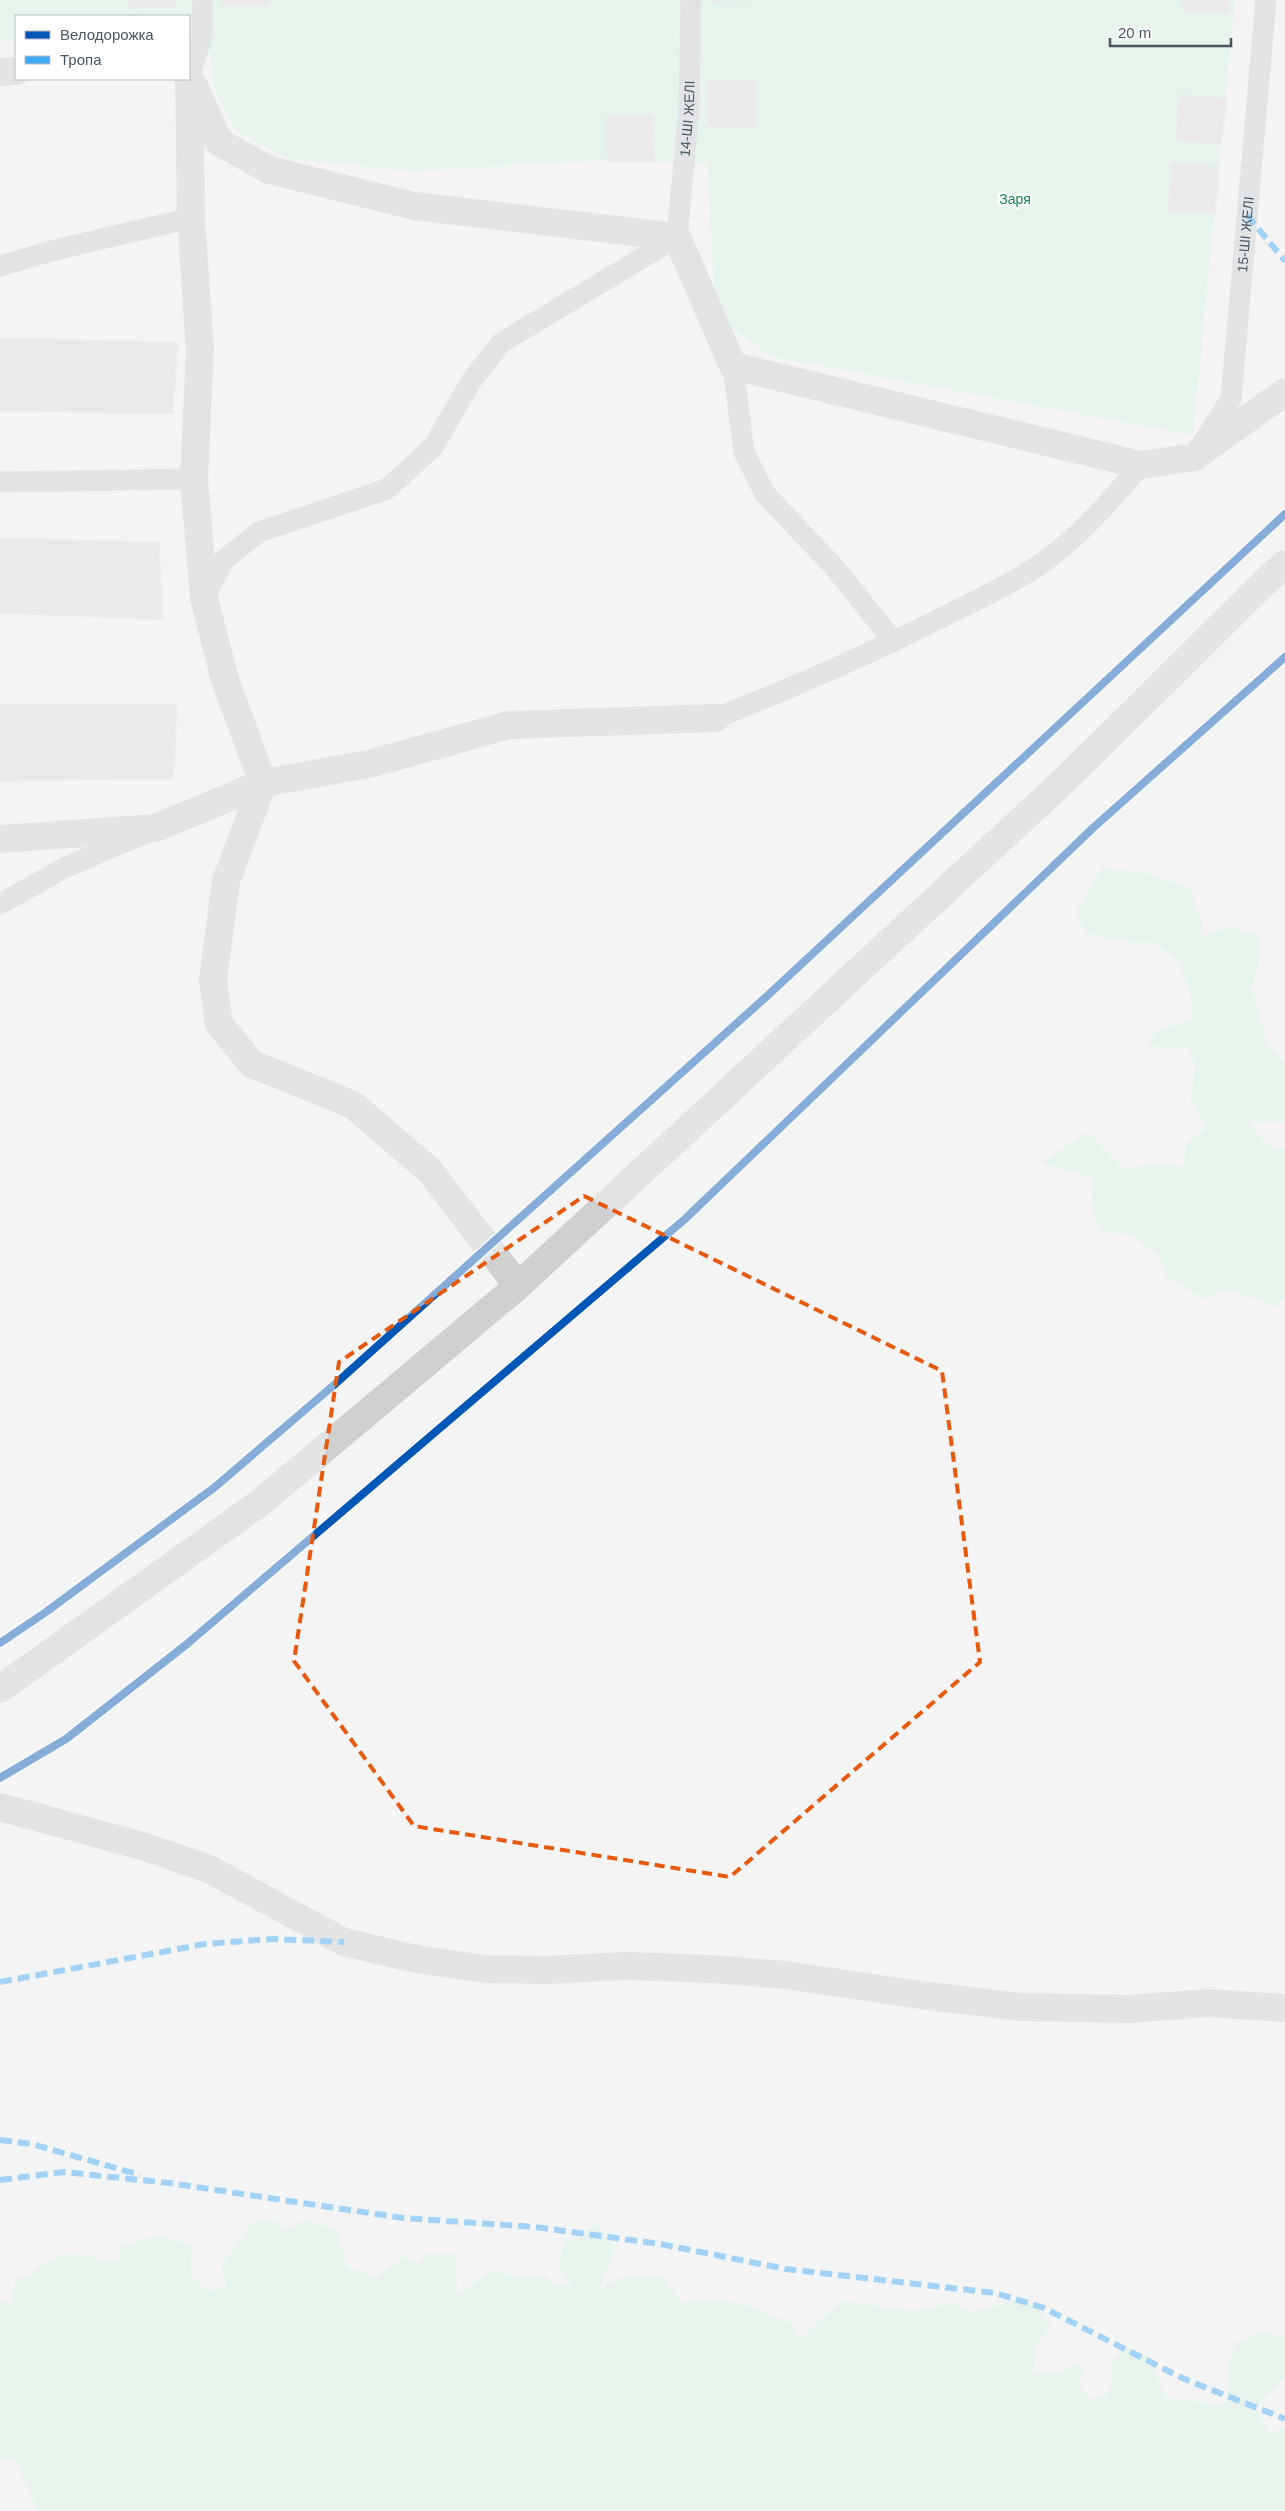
<svg xmlns="http://www.w3.org/2000/svg" width="1285" height="2511" font-family="Arial,sans-serif">
	<style>
		.green { fill: #d9f2e3 }
		.building { fill: #ddddde; stroke: #e5e6e7 }
		.lines { fill: none; stroke-linecap: round; stroke-linejoin: round }
		.path { stroke: #bcc7c4; stroke-width: 3; stroke-dasharray: 4 2.5; stroke-linecap: butt }
		.service { stroke: #ced0d2; stroke-width: 21 }
		.minor { stroke: #ced0d2; stroke-width: 28 }
		.tertiary { stroke: #ced0d2; stroke-width: 28 }
		.quiet { stroke: #3fa9f5; stroke-width: 6; stroke-dasharray: 12 6; stroke-linecap: butt }
		.cycleway-casing { stroke: #fff; stroke-width: 11 }
		.cycleway { stroke: #0057b8; stroke-width: 8 }
		.marked { fill: none; stroke: #e8590c; stroke-width: 4; stroke-dasharray: 10 6; stroke-linejoin: round }
		.labels { text-anchor: middle; stroke-width: 5; stroke-linejoin: round; paint-order: stroke }
		.street-label { font-size: 14px; fill: #4a5661; stroke: #fff }
		.park-label { font-size: 14px; fill: #17864f; stroke: #fff }
	</style>
	<rect width="100%" height="100%" fill="#f4f4f4"/>
	<path class="green" d="M0 0H1235L1193 435 773 357 716 317 707 163 607 160 411 171 290 159 236 131 213 86 210 53 189 51V16H16V40L0 39Z
		M1102 868 1147 873 1190 889 1202 923 1200 938 1231 926 1259 936V963L1252 987 1267 1043 1285 1061V1121L1249 1123 1265 1143 1285 1150V1297L1277 1307 1228 1290 1204 1299 1168 1279 1160 1257 1131 1235 1099 1231 1092 1207 1091 1177 1041 1163 1088 1132 1123 1169 1160 1163 1183 1167 1186 1144 1206 1128 1191 1099 1195 1063 1188 1048 1149 1046 1156 1030 1192 1020 1191 998 1180 963 1155 943 1115 941 1087 933 1076 913Z
		M272 2219 287 2229 304 2220 337 2229 347 2267 376 2277 405 2256 418 2264 427 2254H455L457 2296 492 2270 521 2278 543 2274 556 2285 573 2286 558 2267 564 2243 598 2224 615 2248 600 2289 622 2277 663 2275 681 2303 701 2299 739 2303 790 2322 801 2339 841 2301 913 2311 955 2303 971 2313 1022 2298 1043 2313 1051 2326 1036 2345 1034 2373 1064 2370 1076 2362 1084 2368 1079 2386 1092 2399 1106 2396 1112 2383V2363L1124 2347 1148 2356 1166 2398 1225 2405 1228 2394V2364L1236 2342 1266 2331 1285 2338V2378L1255 2407 1269 2434 1285 2427V2511H38L15 2459H0V2301L10 2304 17 2279 31 2276C54 2244 85 2256 118 2263L122 2245 160 2235 191 2246 192 2277 207 2291 227 2288 221 2266 252 2223Z"/>
	<path class="building" d="M129 0H176V7L129 8Z
		M222 0H269V5L222 6Z
		M711 0H759V1L711 2Z
		M1183 0H1230L1229 13 1182 10Z
		M755 79 756 127H708V80Z
		M1179 94 1226 98 1222 145 1175 141Z
		M606 115H653L654 162H607Z
		M1172 163 1219 167 1215 214 1168 210Z
		M0 338 178 342 173 414 0 411Z
		M0 538 159 542 163 620 0 613Z
		M0 704H177L174 779 0 781Z"/>
	<g class="lines">
		<path class="path" d="M9 1773 66 1739 187 1644 685 1219 1094 827 1285 657"/>
		<g class="service">
			<path d="M189 76 202 37 203 0"/>
			<path d="M0 266 59 249 191 218"/>
			<path d="M733 366 744 452 765 494 835 568 894 642"/>
			<path id="s1" d="M1198 450 1231 399 1266 0"/>
			<path d="M0 482 194 479"/>
			<path id="s2" d="M204 598 224 560 259 532 387 489 433 447 472 380 501 343 677 237 689 107 691 0"/>
			<path d="M716 718C794 687 870 654 945 616 977 600 1016 582 1045 561 1081 535 1112 499 1141 465"/>
			<path d="M0 904 66 867 143 834"/>
		</g>
		<path class="minor" d="M0 72 16 71
			M189 76 191 218 200 350 194 479 204 598 225 680 263 783 226 881 213 980 219 1024 252 1064 353 1105 429 1170 518 1286
			M194 86 219 142 269 170 414 206 677 237 733 366 1141 465 1194 457 1285 392
			M0 839 156 828 263 783 369 764 509 725 716 718
			M0 1807 142 1846 209 1869 344 1942 416 1959 485 1969 547 1970 627 1966 712 1969 786 1975 920 1995 1021 2007 1130 2009 1208 2003 1285 2008"/>
		<path class="tertiary" d="M0 1689 261 1502 518 1286 1069 776 1267 580 1285 564"/>
		<path class="quiet" d="M1247 215 1285 261
			M0 1982 205 1944 272 1939 344 1942
			M0 2140 32 2144 140 2175
			M0 2180 64 2172 169 2183 403 2218 535 2227 660 2244 786 2269 995 2293 1044 2308 1182 2378 1285 2419"/>
		<defs>
			<path id="cycleway" d="M0 1643 46 1612 215 1487 334 1385 766 997 1285 514
				M0 1778 66 1739 187 1644 685 1219 1094 827 1285 657"/>
		</defs>
		<use href="#cycleway" class="cycleway-casing"/>
		<use href="#cycleway" class="cycleway"/>
	</g>
	<path d="M0 0H1285V2511H0ZM584 1196 942 1371 980 1662 730 1877 414 1826 294 1661 339 1362Z" fill="#f4f4f4" fill-opacity=".55" fill-rule="evenodd"/>
	<path class="marked" d="M584 1196 942 1371 980 1662 730 1877 414 1826 294 1661 339 1362Z"/>
	<g class="labels">
		<g class="street-label">
			<text dy="5" stroke="none"><textPath href="#s2" startOffset="734">14-ШІ ЖЕЛІ</textPath></text>
			<text dy="5" stroke="none"><textPath href="#s1" startOffset="226">15-ШІ ЖЕЛІ</textPath></text>
		</g>
		<g class="park-label">
			<text x="1015" y="204">Заря</text>
		</g>
	</g>
	<rect x="15" y="15" width="175" height="65" fill="#ffffff" stroke="#b7bbc0"/>
	<rect x="25" y="31" width="25" height="8" fill="#0057b8" stroke="#b7bbc0"/>
	<text x="60" y="40" font-size="15" fill="#4a5661">Велодорожка</text>
	<rect x="25" y="56" width="25" height="8" fill="#3fa9f5" stroke="#b7bbc0"/>
	<text x="60" y="65" font-size="15" fill="#4a5661">Тропа</text>
	<path d="M1110 38v8h121v-8" fill="none" stroke="#4a5661" stroke-width="2.5"/>
	<text x="1118" y="38" font-size="15" fill="#4a5661" stroke="#ffffff" stroke-width="4" paint-order="stroke">20 m</text>
</svg>
